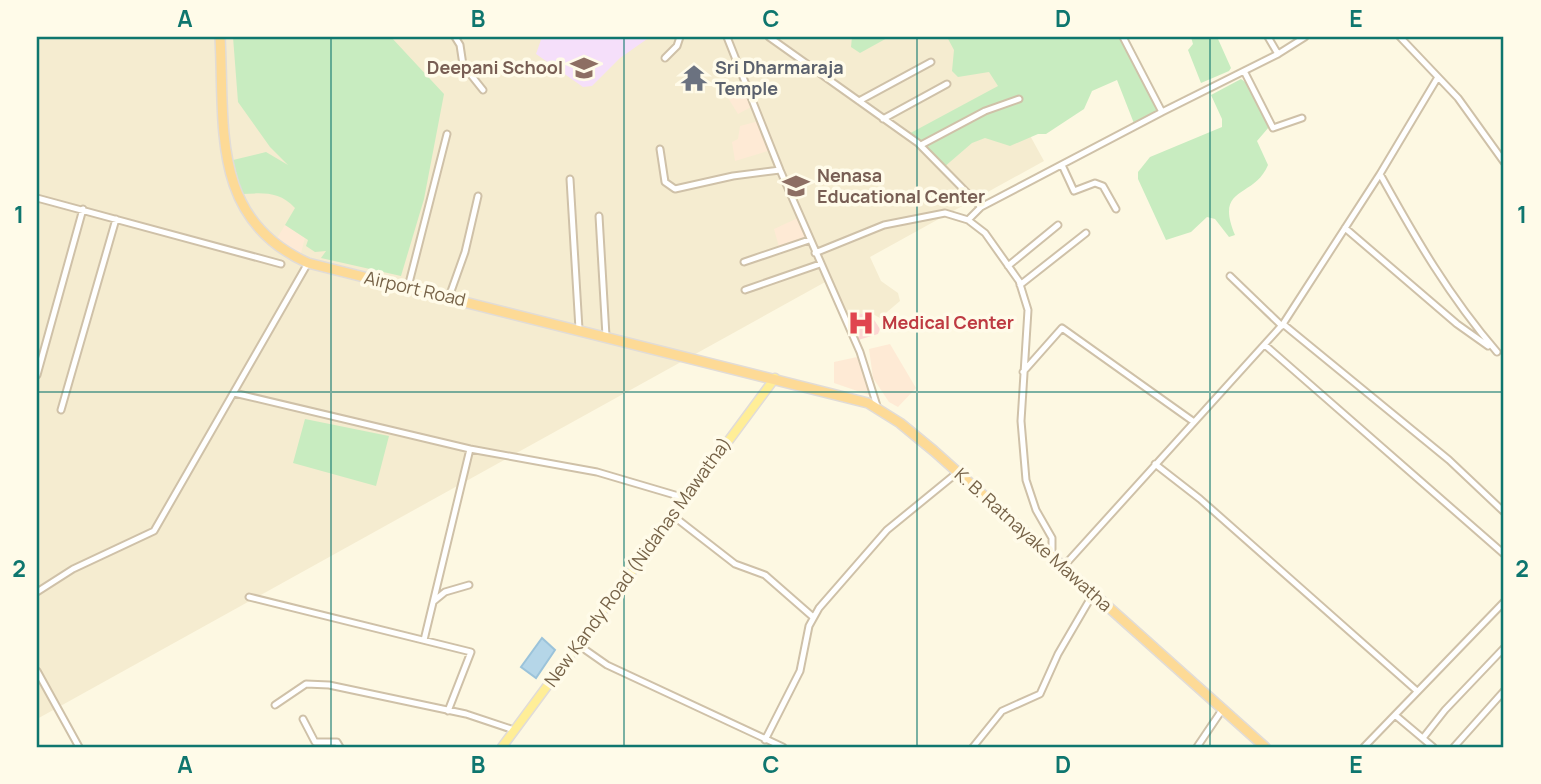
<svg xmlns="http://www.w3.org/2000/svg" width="1541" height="784" font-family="Manrope,sans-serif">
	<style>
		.residential { fill: #f5ecd0 }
		.commercial { fill: #feead5 }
		.education { fill: #f5dffa }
		.medical { fill: #fcd8d4 }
		.green { fill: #c8ecc0 }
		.water { fill: #b5d6e8; stroke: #9bc3da; stroke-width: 2 }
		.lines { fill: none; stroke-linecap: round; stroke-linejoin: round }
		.minor-casing { stroke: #cfc1a8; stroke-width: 9 }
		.primary-casing { stroke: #e1dcd7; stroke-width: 11 }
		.trunk-casing { stroke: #e1dcd7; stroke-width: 12 }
		.minor { stroke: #fff; stroke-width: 5 }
		.primary { stroke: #ffee97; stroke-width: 8 }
		.trunk { stroke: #fdda96; stroke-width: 9 }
		.grid { fill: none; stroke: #0f766e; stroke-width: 2; stroke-opacity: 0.55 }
		.labels { text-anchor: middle; stroke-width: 7; stroke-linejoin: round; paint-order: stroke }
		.education-label { font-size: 18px; font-weight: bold; fill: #785e54; stroke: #fffbe9; text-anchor: end }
		.worship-label { font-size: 18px; font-weight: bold; fill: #5b616d; stroke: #fffbe9; text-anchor: start }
		.street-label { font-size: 18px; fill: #766247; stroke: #fffbe9 }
		.health-label { font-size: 18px; font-weight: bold; fill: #be3a42; stroke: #fffbe9; text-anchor: start }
		.neatline { fill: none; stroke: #0f766e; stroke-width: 2.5 }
		.grid-label { font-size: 23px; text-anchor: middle; font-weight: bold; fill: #0f766e }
	</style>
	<rect width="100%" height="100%" fill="#fdf8e2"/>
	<path class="residential" d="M37 37H976L1044 161 870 257 881 281 898 293 900 301 880 318 869 312 844 318 827 281 37 719Z"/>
	<path class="commercial" d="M746 85 753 106 738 114 725 93Z
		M759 121 771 150 735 161 732 142 738 139 740 126Z
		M800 217 809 240 783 249 779 247 774 229Z
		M285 225 305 238 301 253 276 240Z
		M890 344 916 388 898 407 889 402 873 378 869 349Z
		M857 357 872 396 834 383V362Z"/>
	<path class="education" d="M542 37H650L620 58 592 86 583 87 536 54Z"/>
	<path class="medical" d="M869 312 880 329 878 334 855 341 844 318Z"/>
	<path class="green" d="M233 37H391L444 94 424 199 401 276 321 258 326 251 315 252 306 246 308 240 285 225 295 208C279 191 263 193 242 194L233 160 266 152 288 165 270 147 238 102Z
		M852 37H889L860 53 851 47Z
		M947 37H1124L1164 111 1135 126 1117 80 1092 91 1084 109 1046 134H1038L1010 146 985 138 972 143 943 168 925 148 905 136 998 86 989 72 958 77 952 71 954 50Z
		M1191 37H1221L1218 39 1231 68 1229 71 1201 83 1188 50 1193 44Z
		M1241 79C1255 88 1265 111 1269 127L1257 141 1268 165C1254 199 1214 185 1235 235L1229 237 1215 219 1207 217 1191 232 1166 240 1138 179V172L1150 157 1222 127V119L1211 95Z
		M305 419 389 436 376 486 293 463Z"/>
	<path class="water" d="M542 638 555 650 536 678 521 667Z"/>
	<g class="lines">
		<defs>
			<path id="minor" d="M455 37 460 45 463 65 483 90
				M727 37 780 170 860 352 878 409
				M769 37 918 143 981 207
				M1268 37 1278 54
				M1400 37 1458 98 1504 162
				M665 58 677 46 680 37
				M1244 71 1273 128 1302 118
				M859 101 931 62
				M1162 112 1278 54 1305 37
				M883 119 947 84
				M921 145 985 111 1019 99
				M660 149 665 182 675 189 733 176 780 170
				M1062 165 1074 191 1095 183 1103 186 1116 209
				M1380 174C1416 239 1449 296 1497 352
				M570 179 579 329
				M37 198 281 264
				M599 216 606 336
				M968 220 981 207 1162 112 1123 37
				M1345 228 1457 324 1488 346
				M815 253 884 225 945 213 968 220 985 233 1019 281 1028 310 1021 421 1026 480 1036 510 1052 538V555
				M744 262 809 240
				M1008 266 1058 225
				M1230 276 1282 326
				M1020 285 1086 233
				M408 287 447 134
				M745 290 820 264
				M449 297 465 252 478 196
				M1283 324 1449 460 1504 512
				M1265 345 1504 554
				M1023 372 1062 328 1194 422
				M37 375 83 209
				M234 393 470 449 597 472 685 498
				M61 410 116 219
				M1155 464 1200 499 1417 691
				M672 515 735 564 765 575 813 617
				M1063 567 1283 324 1380 174 1438 77
				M37 592 73 569 154 531 308 263
				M249 597 471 652 448 711
				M434 601 445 592 469 585
				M424 640 470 449
				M577 644 607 665 783 747
				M37 671 79 747
				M275 705 306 684 329 685 466 714 514 730
				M1395 715 1433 747
				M303 719 315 742H337L340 747
				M1423 738 1445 710 1504 648
				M765 740 800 671 809 626 819 608 887 530 958 472
				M973 747 1002 711 1040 694 1058 654 1093 594
				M1197 747 1222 710
				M1364 747 1504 602
				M1454 747 1504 691"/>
			<path id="primary" d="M502 747 775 378"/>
			<path id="trunk" d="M220 37C225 127 210 219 308 263L868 403 900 423 934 451 1265 747"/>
		</defs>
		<use href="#minor" class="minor-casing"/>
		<use href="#primary" class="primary-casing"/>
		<use href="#trunk" class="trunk-casing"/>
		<use href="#minor" class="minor"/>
		<use href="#primary" class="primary"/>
		<use href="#trunk" class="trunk"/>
	</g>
	<path class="grid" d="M331 37V747M624 37V747M917 37V747M1210 37V747M37 392H1504"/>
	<defs>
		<symbol id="school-bare" viewBox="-9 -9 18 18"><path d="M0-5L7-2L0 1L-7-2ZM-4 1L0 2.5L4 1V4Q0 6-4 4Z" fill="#8d6e63" stroke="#fffbe9" stroke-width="2.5" paint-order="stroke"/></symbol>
		<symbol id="temple-bare" viewBox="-9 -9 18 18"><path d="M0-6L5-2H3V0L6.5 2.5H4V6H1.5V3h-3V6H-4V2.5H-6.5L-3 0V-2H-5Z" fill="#6b7280" stroke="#fffbe9" stroke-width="2.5" paint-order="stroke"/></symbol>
		<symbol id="university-bare" viewBox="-9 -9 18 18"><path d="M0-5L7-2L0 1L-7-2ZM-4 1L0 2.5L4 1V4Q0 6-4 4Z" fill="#8d6e63" stroke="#fffbe9" stroke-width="2.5" paint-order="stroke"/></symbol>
		<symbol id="hospital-bare" viewBox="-9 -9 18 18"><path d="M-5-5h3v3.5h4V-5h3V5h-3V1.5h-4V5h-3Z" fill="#e0444e" stroke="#fffbe9" stroke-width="2.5" paint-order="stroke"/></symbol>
	</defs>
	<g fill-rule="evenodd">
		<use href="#school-bare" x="565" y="49" width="38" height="38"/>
		<use href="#temple-bare" x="675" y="59" width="38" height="38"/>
		<use href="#university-bare" x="777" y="167" width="38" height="38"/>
		<use href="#hospital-bare" x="842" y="304" width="38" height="38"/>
	</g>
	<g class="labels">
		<g class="education-label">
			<text x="563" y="74">Deepani School</text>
			<text x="817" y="182" text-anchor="start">Nenasa<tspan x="817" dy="21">Educational Center</tspan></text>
		</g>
		<g class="worship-label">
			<text x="715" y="74">Sri Dharmaraja<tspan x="715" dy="21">Temple</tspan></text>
		</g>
		<g class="street-label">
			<text transform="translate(415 289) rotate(13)" y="6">Airport Road</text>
			<text transform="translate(1033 540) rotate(42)" y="6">K. B. Ratnayake Mawatha</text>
			<text transform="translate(638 562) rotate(-54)" y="6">New Kandy Road (Nidahas Mawatha)</text>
		</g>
		<g class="health-label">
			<text x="882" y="329">Medical Center</text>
		</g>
	</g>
	<rect width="1541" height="784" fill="none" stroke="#fffbe9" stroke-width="77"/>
	<rect x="38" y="38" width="1464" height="708" class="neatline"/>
	<g class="grid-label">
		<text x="185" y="27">A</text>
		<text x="478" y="27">B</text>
		<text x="771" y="27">C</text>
		<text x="1063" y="27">D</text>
		<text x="1356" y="27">E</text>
		<text x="19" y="223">1</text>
		<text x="1522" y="223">1</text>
		<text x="19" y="577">2</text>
		<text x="1522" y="577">2</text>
		<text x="185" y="773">A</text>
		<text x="478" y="773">B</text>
		<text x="771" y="773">C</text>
		<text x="1063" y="773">D</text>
		<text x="1356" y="773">E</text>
	</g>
</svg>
